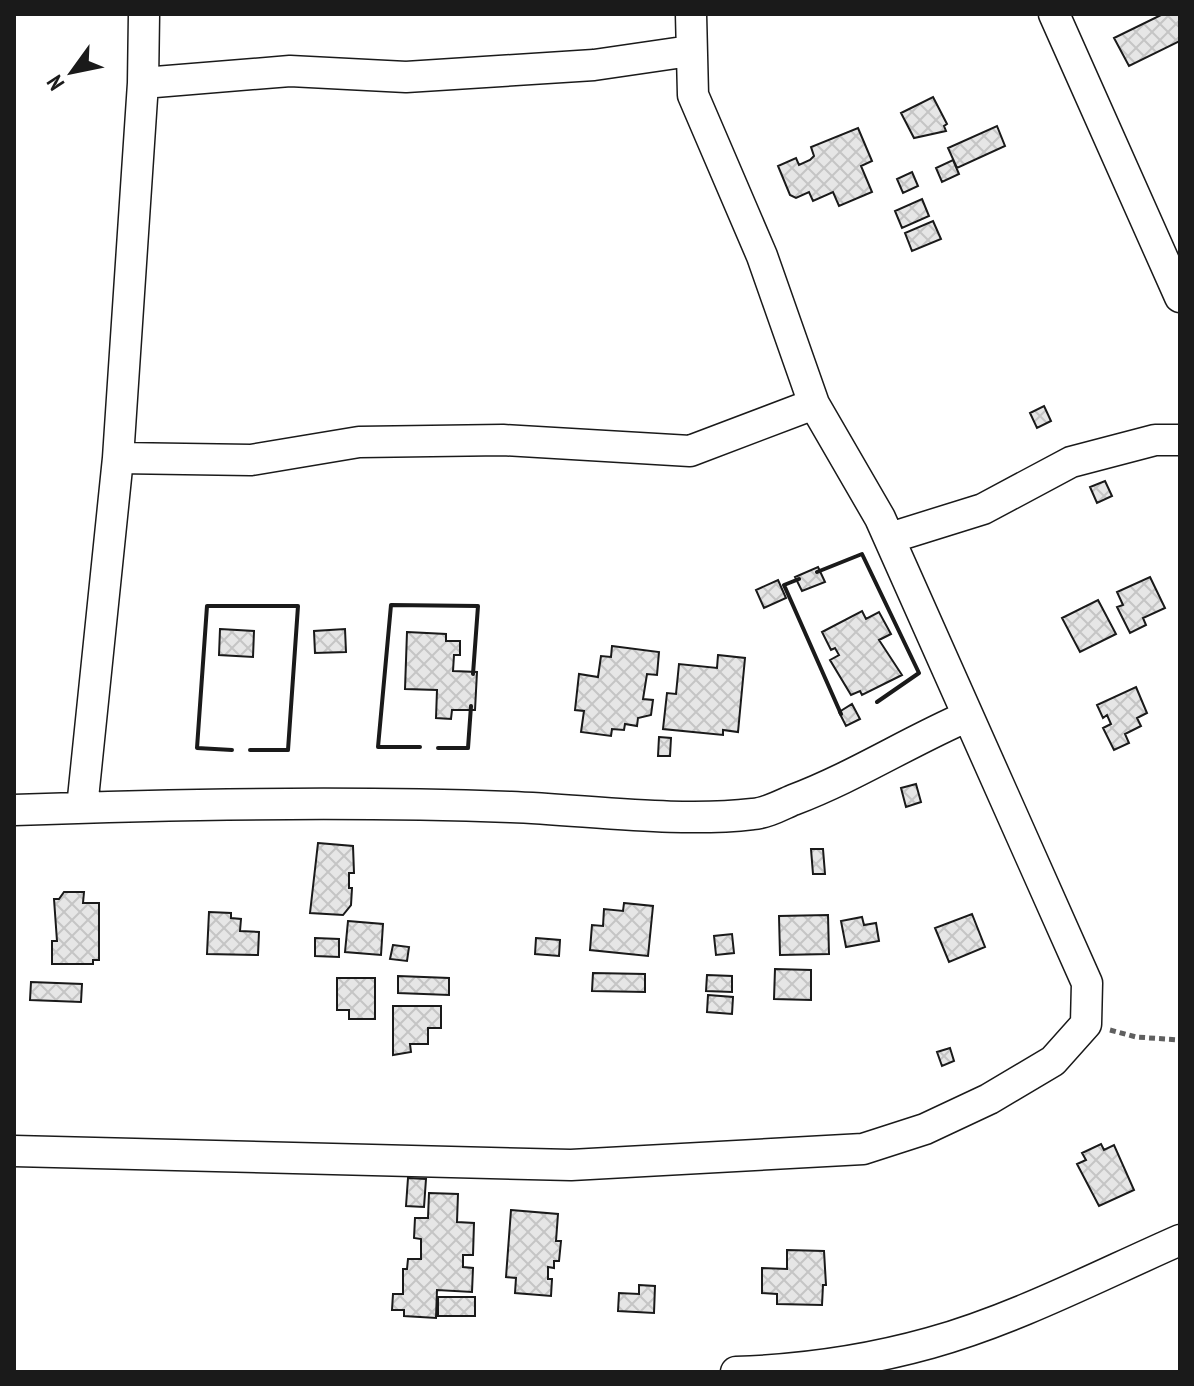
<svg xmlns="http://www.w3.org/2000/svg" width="1194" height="1386" font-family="'PT Sans Narrow',sans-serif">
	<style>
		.building { fill: url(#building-cross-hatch); stroke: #1a1a1a; stroke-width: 2 }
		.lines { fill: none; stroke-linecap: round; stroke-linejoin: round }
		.minor-casing { stroke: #1a1a1a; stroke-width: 33 }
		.path { stroke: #5f5f5f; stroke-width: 5; stroke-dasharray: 6 4; stroke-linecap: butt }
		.minor { stroke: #fff; stroke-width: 30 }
		.wall { stroke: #1a1a1a; stroke-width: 4 }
	</style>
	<defs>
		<pattern id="building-cross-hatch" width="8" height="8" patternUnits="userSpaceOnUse" patternTransform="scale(2)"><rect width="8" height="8" fill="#e6e6e6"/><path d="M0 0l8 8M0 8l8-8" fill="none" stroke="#c5c5c5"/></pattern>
	</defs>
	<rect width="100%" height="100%" fill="#fff"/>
	<path class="building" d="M1163 14H1180V41L1129 66 1114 38Z
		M933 97 947 124 944 126 946 131 914 138 901 113Z
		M997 126 1005 146 957 168 948 148Z
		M858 128 872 161 861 166 872 192 839 206 833 192 813 201 809 192 796 198 790 195 778 166 796 158 799 165 810 160 814 156 811 147Z
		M953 160 959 174 942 182 936 168Z
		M912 172 918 186 903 193 897 179Z
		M922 199 929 216 902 228 895 211Z
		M933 221 941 239 912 251 905 233Z
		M1044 406 1051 421 1037 428 1030 413Z
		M1105 481 1112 496 1097 503 1090 487Z
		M818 567 825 582 802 591 795 577Z
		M1150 577 1165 608 1143 618 1146 625 1130 633 1117 607 1123 605 1117 592Z
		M778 580 786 598 764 608 756 590Z
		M1098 600 1116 634 1080 652 1062 618Z
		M862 611 866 619 879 612 891 634 879 640 902 675 862 695 860 691 851 695 830 660 839 655 835 648 831 650 822 632Z
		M220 629 254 631 253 657 219 655Z
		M345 629 346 652 315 653 314 631Z
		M407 632 446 634V641H460V655H454L453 671 477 672 475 710H452L451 719 436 718 437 690 405 689Z
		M612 646 659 652 657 675 647 674 643 699 653 700 651 715 638 718 637 726 625 724 624 730 612 729 611 736 581 732 584 711 575 710 579 674 598 677 601 656 611 657Z
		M718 655 745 658 738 732 723 730V735L663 729 667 693 676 694 679 664 717 668Z
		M1136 687 1147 713 1137 718 1141 726 1125 734 1129 743 1114 750 1103 728 1111 724 1107 715 1103 718 1097 705Z
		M852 704 860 719 846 726 839 712Z
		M659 737 671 738 670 756H658Z
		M916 784 921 802 906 807 901 788Z
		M318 843 353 846 354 873H349V888H352L351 905 343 915 310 913Z
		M811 849H823L825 874H813Z
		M64 892H84L83 903H99V960H93V964H52V941H57L54 899H59Z
		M624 903 653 906 648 956 590 950 592 925 603 926 604 909 623 911Z
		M209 912 231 913V918L241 919 240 931 259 932 258 955 207 954Z
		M972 914 985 947 949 962 935 928Z
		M828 915 829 954 780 955 779 916Z
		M862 917 864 925 876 923 879 941 846 947 841 921Z
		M348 921 383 924 381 955 345 952Z
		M732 934 734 953 716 955 714 936Z
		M315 938 339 939V957L315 956Z
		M536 938 560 940 559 956 535 954Z
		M393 945 409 947 407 961 390 959Z
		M775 969 811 970V1000L774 999Z
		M593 973 645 974V992L592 991Z
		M707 975 732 976V992L706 991Z
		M398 976 449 978V995L398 993Z
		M337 978H375V1019H349V1010H337Z
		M31 982 82 984 81 1002 30 1000Z
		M708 995 733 997 732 1014 707 1012Z
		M393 1006H441V1028H428V1044H410L411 1052 393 1055Z
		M950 1048 954 1061 942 1066 937 1052Z
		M1101 1144 1104 1150 1114 1145 1134 1190 1099 1206 1077 1164 1086 1160 1082 1153Z
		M408 1178 426 1179 424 1207 406 1206Z
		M429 1193 458 1194 457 1222 474 1223 473 1255H463V1267L473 1268 472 1292 437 1290 436 1318 404 1316V1310H392L393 1294H403V1269H407L408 1259H421V1239L414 1238 415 1218H428Z
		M511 1210 558 1214 556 1241H561L559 1261H554V1268L548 1267V1279H552L551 1296 515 1293 516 1278 506 1277Z
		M787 1250 824 1251 826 1285H823L822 1305 777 1304V1294L762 1293V1268L787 1269Z
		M639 1285 655 1286 654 1313 618 1311 619 1293 639 1294Z
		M438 1297H475V1316H438Z"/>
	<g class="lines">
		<defs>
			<path id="minor" d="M1054 14 1180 297
				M143 83 290 71 406 77 594 65 690 51
				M118 458 251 460 359 442 503 440 690 451 814 404
				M890 538 983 509 1071 462 1155 440H1180
				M82 808 118 458 143 83 144 14
				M14 810C179 804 345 801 511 807 588 810 678 823 753 814 767 813 781 805 793 800 854 777 908 742 968 716
				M14 1151 571 1165 863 1149 925 1129 989 1099 1053 1061 1086 1024 1087 983 880 518 814 404 762 256 693 95 691 14
				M736 1372C799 1370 869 1360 930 1343 1016 1319 1098 1276 1180 1240"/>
		</defs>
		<use href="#minor" class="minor-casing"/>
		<path class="path" d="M1110 1030 1136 1037 1180 1040"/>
		<use href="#minor" class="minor"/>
		<path class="wall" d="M817 572 862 554 919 673 877 702
			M799 579 784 585 841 714
			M420 747H378L391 605 478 606 473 674
			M438 748H468L471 706
			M232 750 197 748 207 606H298L288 750H250"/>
	</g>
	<rect width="1194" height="1386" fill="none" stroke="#1a1a1a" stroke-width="32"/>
	<g transform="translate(72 72) rotate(237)" stroke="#ffffff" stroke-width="6" paint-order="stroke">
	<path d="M0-6L14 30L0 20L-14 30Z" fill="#1a1a1a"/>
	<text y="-12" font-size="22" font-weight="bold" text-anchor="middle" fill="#1a1a1a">N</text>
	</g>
</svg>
